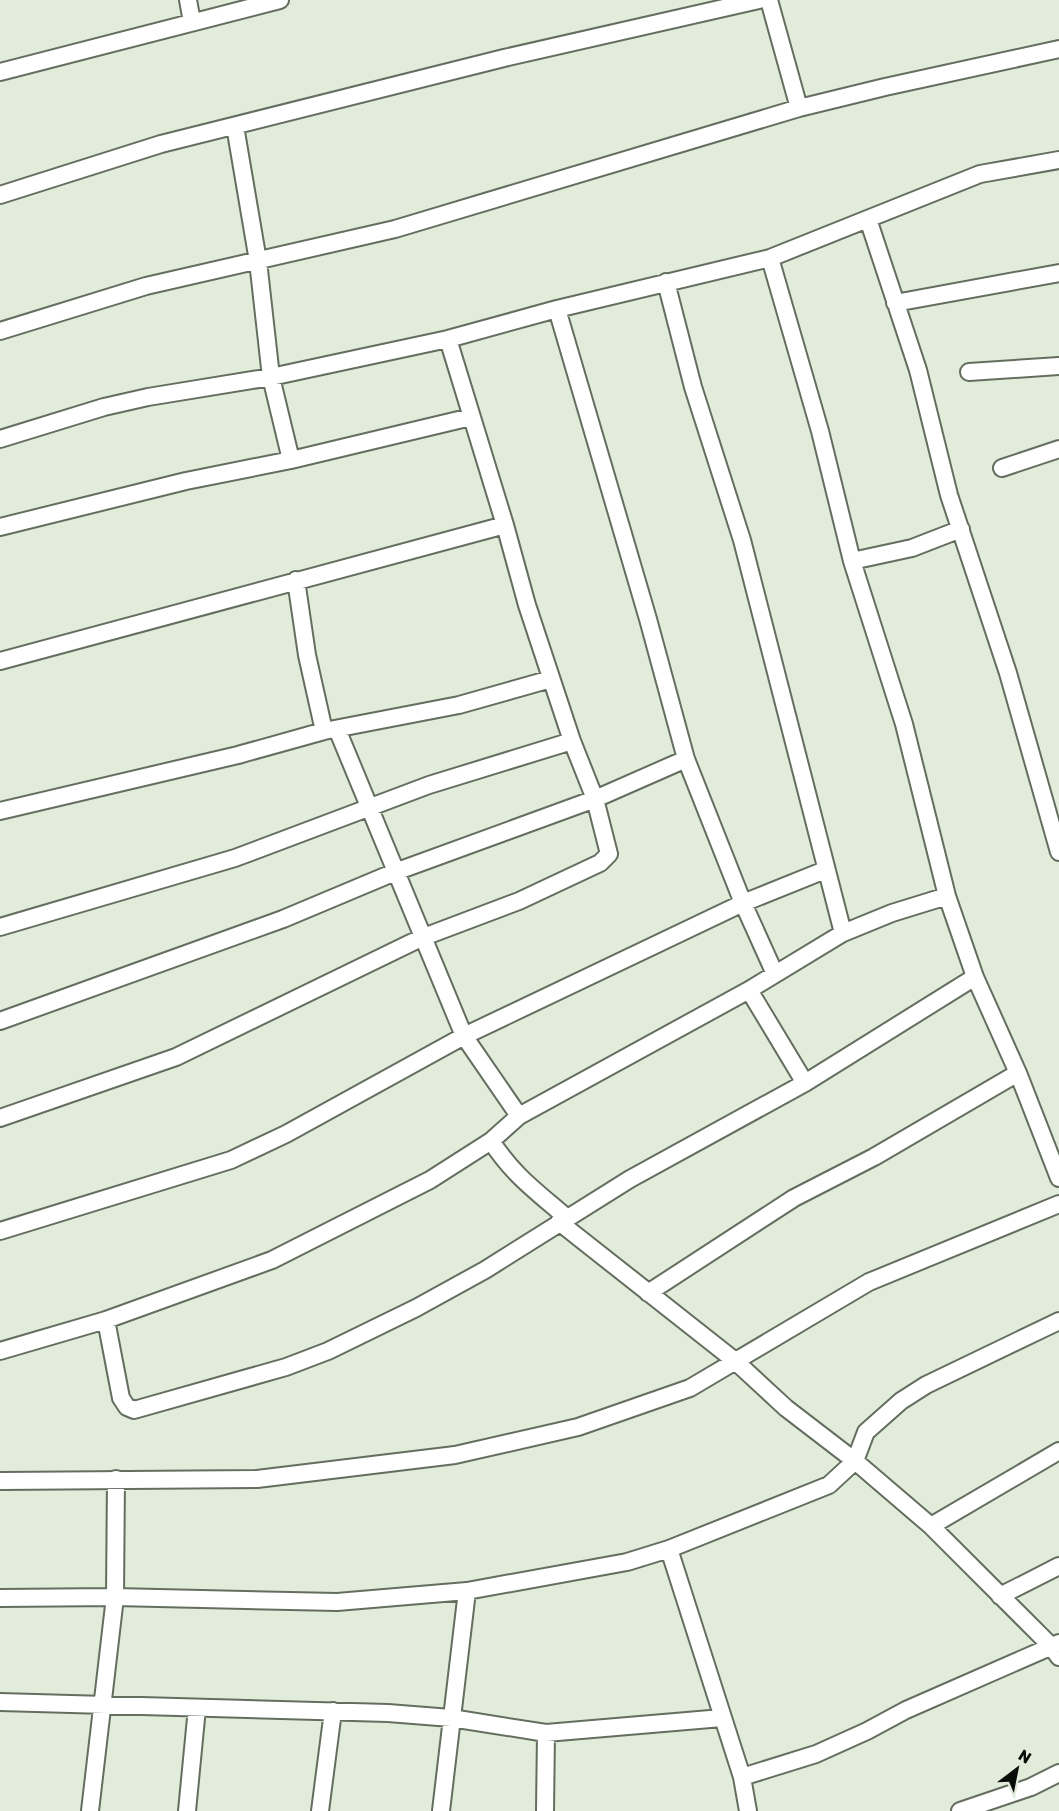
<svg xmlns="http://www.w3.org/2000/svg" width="1059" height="1811" font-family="Rubik,sans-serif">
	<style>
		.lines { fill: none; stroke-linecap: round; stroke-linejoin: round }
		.street-casing { stroke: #646e5f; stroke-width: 20 }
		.street { stroke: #fff; stroke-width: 16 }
	</style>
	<rect width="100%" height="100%" fill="#e2ecdb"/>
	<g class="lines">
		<defs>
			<path id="street" d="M188 0 192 22
				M769 0 799 108
				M0 72 280 0
				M235 126 258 261 271 377 291 460
				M0 195 161 144 504 58 759 0
				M868 219 918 370 949 495 1008 673 1059 852
				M770 258 820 431 852 561 904 724 947 896 975 977 1018 1073 1059 1178
				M666 282 693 387 742 540 843 933
				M895 303 1059 273
				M557 309 648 619 686 759 743 903 775 974
				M0 331 146 286 395 229 799 108 885 87 1059 49
				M969 372 1059 366
				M0 439 104 407 148 397 271 377 448 339 557 309 770 258 980 174 1059 160
				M1002 468 1059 449
				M0 527 186 481 291 460 471 417
				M852 561 912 548 961 529
				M296 580 307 655 324 731
				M0 661 505 525
				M337 729 464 1036 519 1116
				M0 811 238 755 324 731 459 705 551 679
				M0 927 235 858 429 785 572 741
				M749 990 805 1083
				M0 1021 283 919 395 872 595 799 686 759
				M0 1118 176 1057 421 938 519 901 600 863 609 854 595 799 572 741 527 605 505 525 448 339
				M491 1141C514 1176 536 1191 567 1218
				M559 1222 734 1360 786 1408 855 1461 931 1526 1051 1646 1059 1657
				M0 1231 231 1160 286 1134 464 1036 743 903 825 870
				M648 1293 794 1198 874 1157 1018 1073
				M106 1320 121 1398 127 1407 134 1410 286 1367 328 1351 416 1308 485 1270 630 1179 805 1083 975 977
				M0 1351 106 1320 272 1260 430 1180 491 1141 519 1116 749 990 843 933 892 913 947 896
				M0 1481 257 1479 455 1455 578 1427 690 1388 869 1282 1059 1204
				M931 1526 1059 1451
				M669 1549 742 1777 748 1811
				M1000 1596 1059 1566
				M0 1598 115 1597 337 1602 467 1591 627 1562 669 1549 829 1485 855 1461 866 1432 901 1401 926 1385 1059 1321
				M0 1702 388 1713 451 1718 546 1733 722 1718
				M742 1777 816 1754 867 1731 906 1710 1059 1643
				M90 1811 115 1597 116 1479
				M187 1811 197 1708
				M320 1811 333 1711
				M441 1811 467 1591
				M545 1811 546 1733
				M960 1811 1031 1787 1059 1773"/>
		</defs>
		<use href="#street" class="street-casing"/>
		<use href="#street" class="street"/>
	</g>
	<g transform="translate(1017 1769) rotate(32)" stroke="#e2ecdb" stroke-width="4.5" paint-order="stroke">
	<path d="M0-4.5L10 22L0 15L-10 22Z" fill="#090c07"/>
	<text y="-9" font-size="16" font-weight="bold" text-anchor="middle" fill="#090c07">N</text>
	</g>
</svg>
